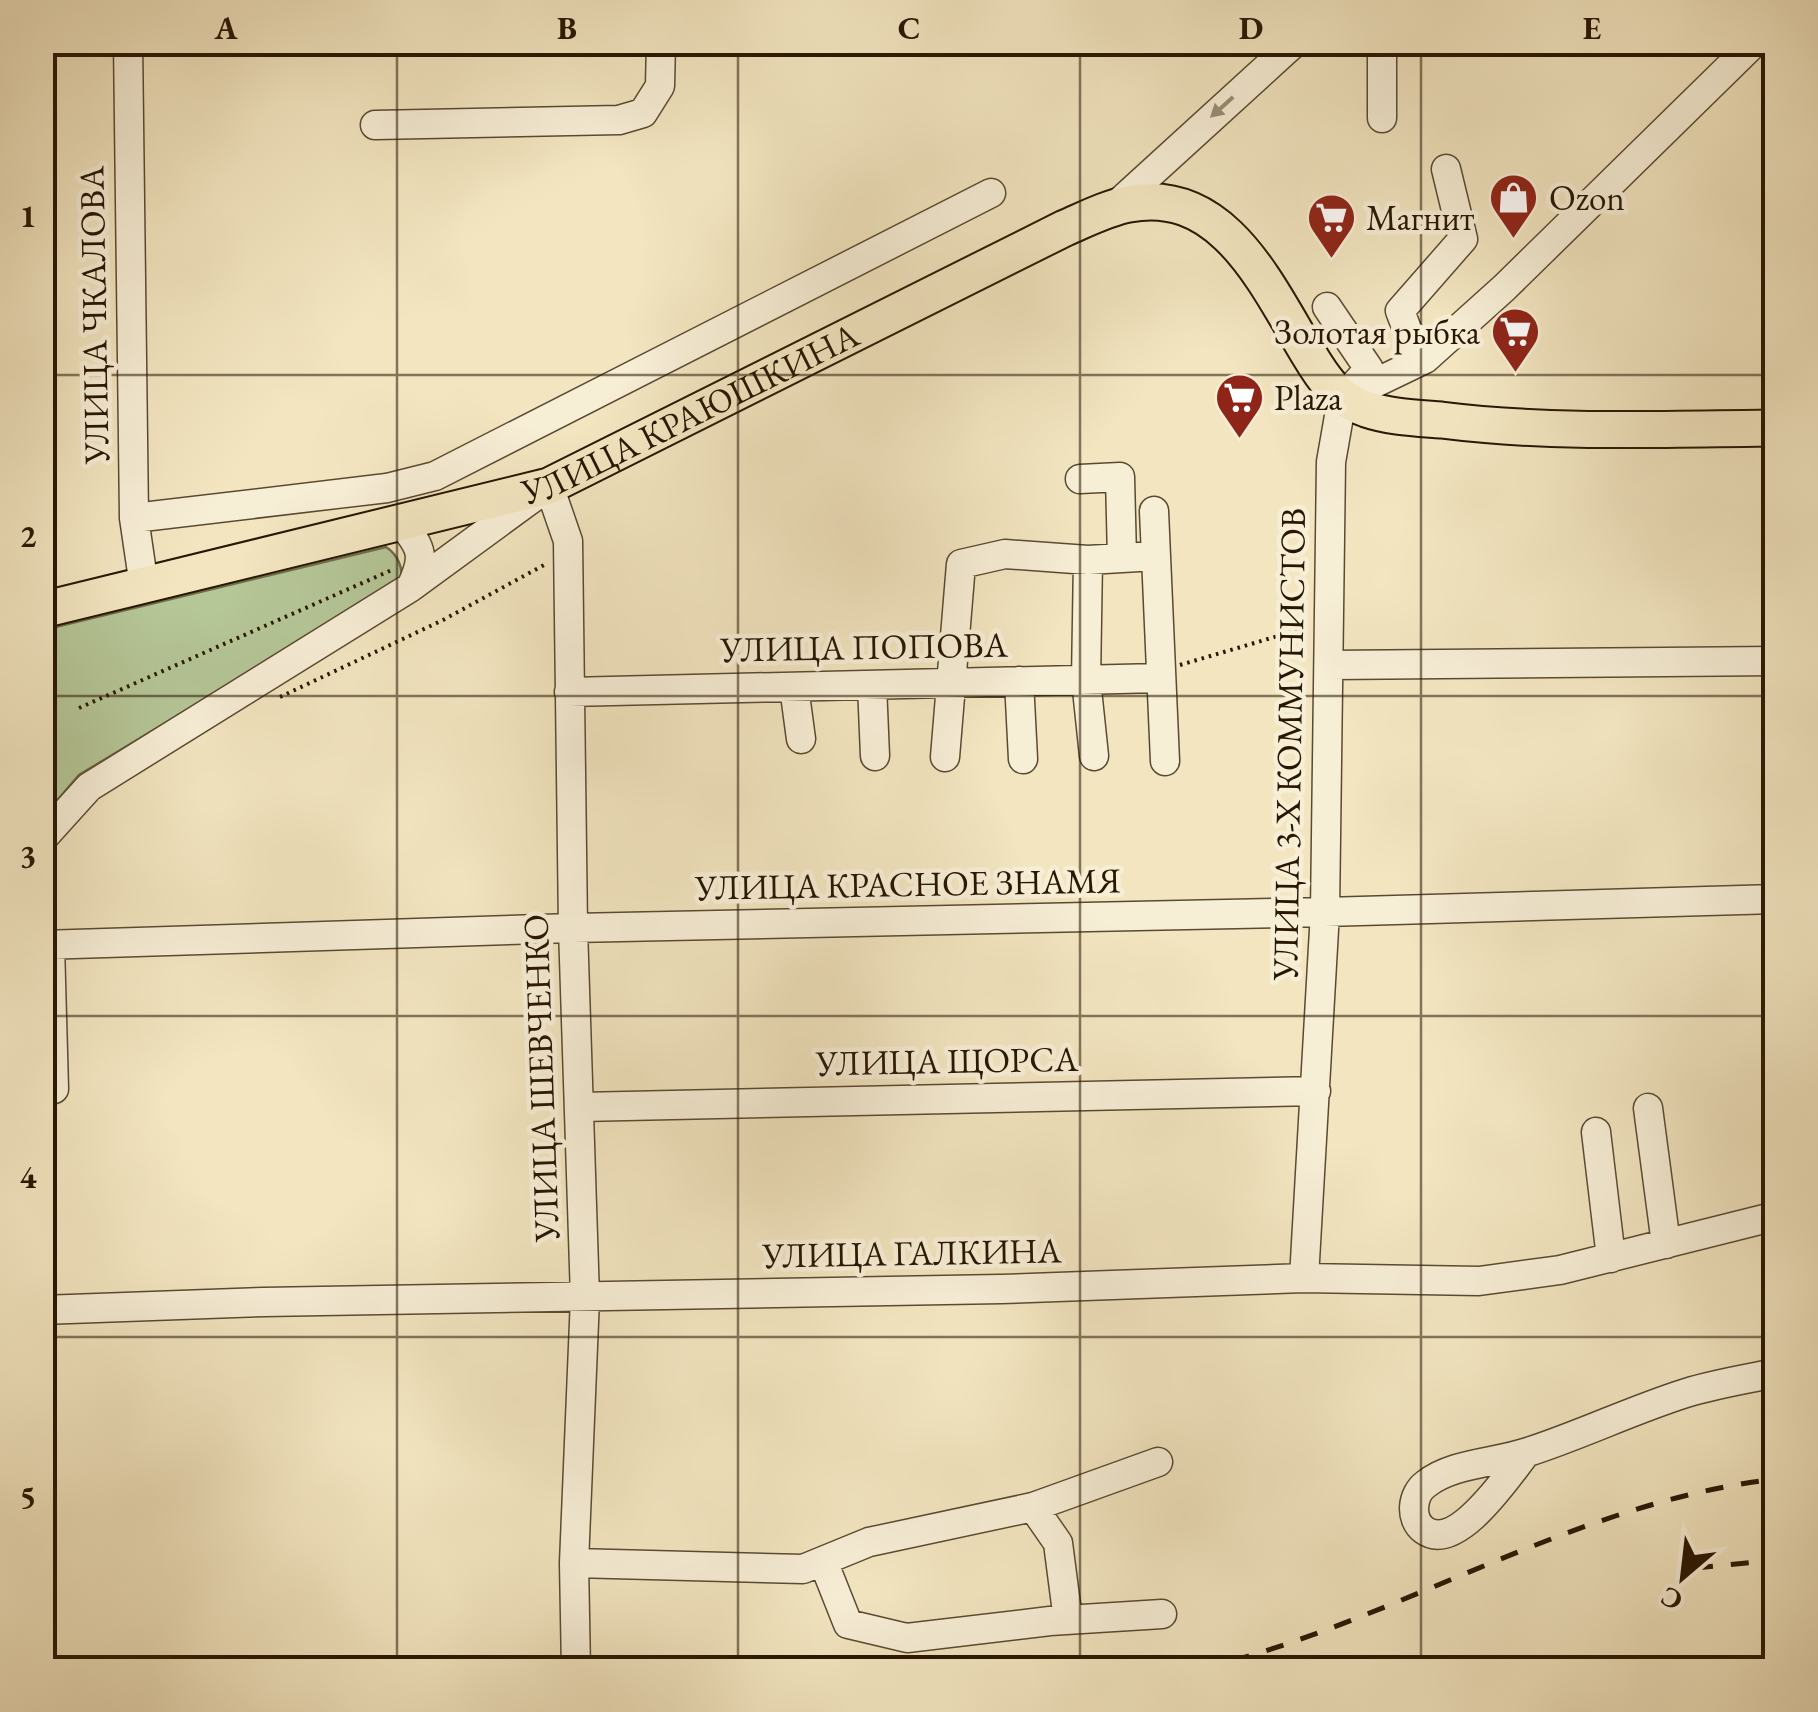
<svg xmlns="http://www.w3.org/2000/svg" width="1818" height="1712" font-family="'EB Garamond',serif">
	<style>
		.green { fill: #b5c697; stroke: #6e6e4c; stroke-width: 2.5 }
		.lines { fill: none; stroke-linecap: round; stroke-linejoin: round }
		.minor-casing { stroke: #5a4a31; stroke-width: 31 }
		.major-casing { stroke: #281601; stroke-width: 39 }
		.path { stroke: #281601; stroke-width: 4; stroke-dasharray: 2.5 5; stroke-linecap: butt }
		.minor { stroke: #f7eed6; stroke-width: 28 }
		.major { stroke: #f2e5c0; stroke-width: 35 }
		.rail { stroke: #281601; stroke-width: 5; stroke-dasharray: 18 18; stroke-linecap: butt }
		.oneway { fill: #9a8d76 }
		.grid { fill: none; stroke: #281601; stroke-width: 2.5; stroke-opacity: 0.55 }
		.labels { text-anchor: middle; stroke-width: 9; stroke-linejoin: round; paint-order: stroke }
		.poi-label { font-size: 35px; fill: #281601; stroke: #f7eed6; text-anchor: start }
		.street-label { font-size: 35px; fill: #281601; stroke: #f7eed6 }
		.neatline { fill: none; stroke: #281601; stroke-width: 4 }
		.grid-label { font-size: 32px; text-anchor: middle; font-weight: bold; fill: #281601 }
	</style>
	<rect width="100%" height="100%" fill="#f2e5c0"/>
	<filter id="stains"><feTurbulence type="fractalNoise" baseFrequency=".002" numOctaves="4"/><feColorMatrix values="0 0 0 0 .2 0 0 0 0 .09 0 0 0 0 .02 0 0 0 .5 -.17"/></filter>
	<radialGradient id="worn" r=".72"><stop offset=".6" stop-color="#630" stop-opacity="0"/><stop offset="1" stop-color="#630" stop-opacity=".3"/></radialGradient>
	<path class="green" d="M386 547C397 554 404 568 401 581L79 775 43 817V630Z"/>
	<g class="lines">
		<defs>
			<path id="minor" d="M128 42 134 518 144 586
				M1382 118V42
				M375 125 619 120 643 113 660 86 661 42
				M1113 208 1295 42
				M1327 307 1369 369 1349 391
				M1425 359 1410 337 1400 311 1463 239 1446 169
				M1342 399 1425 359 1504 288 1755 42
				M1080 479 1120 477 1122 558
				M1154 511 1165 761
				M134 518 387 488 435 476 991 193
				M402 524C423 549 425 557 411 587
				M1088 560 1086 680 1094 756
				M1331 665 1776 661
				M1019 681 1023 759
				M872 685 875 756
				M794 687 801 739
				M569 692 1159 678
				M945 757 961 564 1005 554 1088 560 1156 556
				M42 839 89 787 411 587 549 486 568 541 573 928 585 1298 574 1563 576 1670
				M42 945 573 928 1325 912 1776 899
				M50 945 54 1089
				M580 1107 1316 1091
				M1648 1108 1666 1244
				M1596 1132 1611 1258
				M1304 1278 1325 912 1331 462 1342 399
				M42 1310 264 1302 1001 1289 1304 1278 1479 1281 1560 1270 1776 1216
				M1526 1453C1509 1474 1457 1554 1424 1530 1409 1519 1412 1494 1426 1484 1452 1463 1496 1463 1528 1452 1581 1435 1632 1410 1686 1393 1715 1384 1746 1379 1776 1373
				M1033 1507 1058 1543 1068 1620
				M823 1561 848 1624 907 1638 1050 1621 1162 1614
				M574 1563 803 1569 869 1542 1033 1507 1158 1462"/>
			<g id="major">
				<path id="s1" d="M42 610 549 486 1065 228C1086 219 1107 208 1129 204 1224 186 1267 286 1308 353 1323 378 1337 400 1366 409 1389 417 1416 418 1441 420 1552 434 1664 429 1776 428"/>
			</g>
		</defs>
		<use href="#minor" class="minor-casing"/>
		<use href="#major" class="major-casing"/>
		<path class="path" d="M1180 665 1305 628
			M280 697 443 620 544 565
			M79 708 394 569
			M42 874 54 857"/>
		<use href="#minor" class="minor"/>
		<use href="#major" class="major"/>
		<path class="rail" d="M1695 1568 1776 1560
			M1197 1670C1396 1623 1570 1503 1776 1479"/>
	</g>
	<defs><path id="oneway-solid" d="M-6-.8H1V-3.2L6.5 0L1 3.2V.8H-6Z" transform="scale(2.5)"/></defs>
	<use class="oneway" href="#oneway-solid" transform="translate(1222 107) rotate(138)"/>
	<path class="grid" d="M397 42V1670M738 42V1670M1080 42V1670M1421 42V1670M42 375H1776M42 696H1776M42 1016H1776M42 1337H1776"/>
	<defs>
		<symbol id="shop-pin" viewBox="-11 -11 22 30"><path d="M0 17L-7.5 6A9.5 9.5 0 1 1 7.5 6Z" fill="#8f2418" stroke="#f7eed6"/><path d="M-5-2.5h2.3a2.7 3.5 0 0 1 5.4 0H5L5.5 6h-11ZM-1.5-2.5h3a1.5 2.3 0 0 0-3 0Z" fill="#fff"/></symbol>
		<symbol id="supermarket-pin" viewBox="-11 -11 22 30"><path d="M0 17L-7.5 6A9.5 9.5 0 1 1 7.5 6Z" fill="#8f2418" stroke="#f7eed6"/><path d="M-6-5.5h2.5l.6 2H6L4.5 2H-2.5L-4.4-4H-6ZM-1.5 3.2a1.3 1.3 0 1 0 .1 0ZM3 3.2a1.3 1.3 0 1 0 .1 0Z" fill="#fff"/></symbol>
	</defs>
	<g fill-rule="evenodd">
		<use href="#shop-pin" x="1486" y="170" width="55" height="75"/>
		<use href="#supermarket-pin" x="1304" y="190" width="55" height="75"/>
		<use href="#supermarket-pin" x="1488" y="304" width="55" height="75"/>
		<use href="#supermarket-pin" x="1212" y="370" width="55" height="75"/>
	</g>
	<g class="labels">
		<g class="poi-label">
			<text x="1549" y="210">Ozon</text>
			<text x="1366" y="230">Магнит</text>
			<text x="1480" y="344" text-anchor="end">Золотая рыбка</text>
			<text x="1274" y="410">Plaza</text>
		</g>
		<g class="street-label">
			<text transform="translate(94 315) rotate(-91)" y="12">УЛИЦА ЧКАЛОВА</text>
			<text dy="12" stroke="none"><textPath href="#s1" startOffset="680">УЛИЦА КРАЮШКИНА</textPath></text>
			<text transform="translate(864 647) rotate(-1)" y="12">УЛИЦА ПОПОВА</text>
			<text transform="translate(1289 744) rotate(-89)" y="12">УЛИЦА 3-Х КОММУНИСТОВ</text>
			<text transform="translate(908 884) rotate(-1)" y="12">УЛИЦА КРАСНОЕ ЗНАМЯ</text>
			<text transform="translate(947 1061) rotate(-1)" y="12">УЛИЦА ЩОРСА</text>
			<text transform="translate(541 1078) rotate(-92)" y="12">УЛИЦА ШЕВЧЕНКО</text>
			<text transform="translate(912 1253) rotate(-1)" y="12">УЛИЦА ГАЛКИНА</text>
		</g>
	</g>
	<rect width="1818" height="1712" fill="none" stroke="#f2e5c0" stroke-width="110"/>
	<g transform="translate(1683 1577) rotate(208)" stroke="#f7eed6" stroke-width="8" paint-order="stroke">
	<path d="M0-8L18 38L0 25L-18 38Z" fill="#281601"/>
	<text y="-15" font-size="28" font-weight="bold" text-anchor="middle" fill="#281601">С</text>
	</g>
	<rect x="55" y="55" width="1708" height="1602" class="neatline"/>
	<g class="grid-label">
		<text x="226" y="39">A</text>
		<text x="567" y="39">B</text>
		<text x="909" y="39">C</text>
		<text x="1251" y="39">D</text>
		<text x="1592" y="39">E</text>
		<text x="28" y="227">1</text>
		<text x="28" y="547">2</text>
		<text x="28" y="867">3</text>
		<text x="28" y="1188">4</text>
		<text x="28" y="1508">5</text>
	</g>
	<rect width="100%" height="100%" filter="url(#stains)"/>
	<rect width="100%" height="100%" fill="url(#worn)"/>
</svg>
